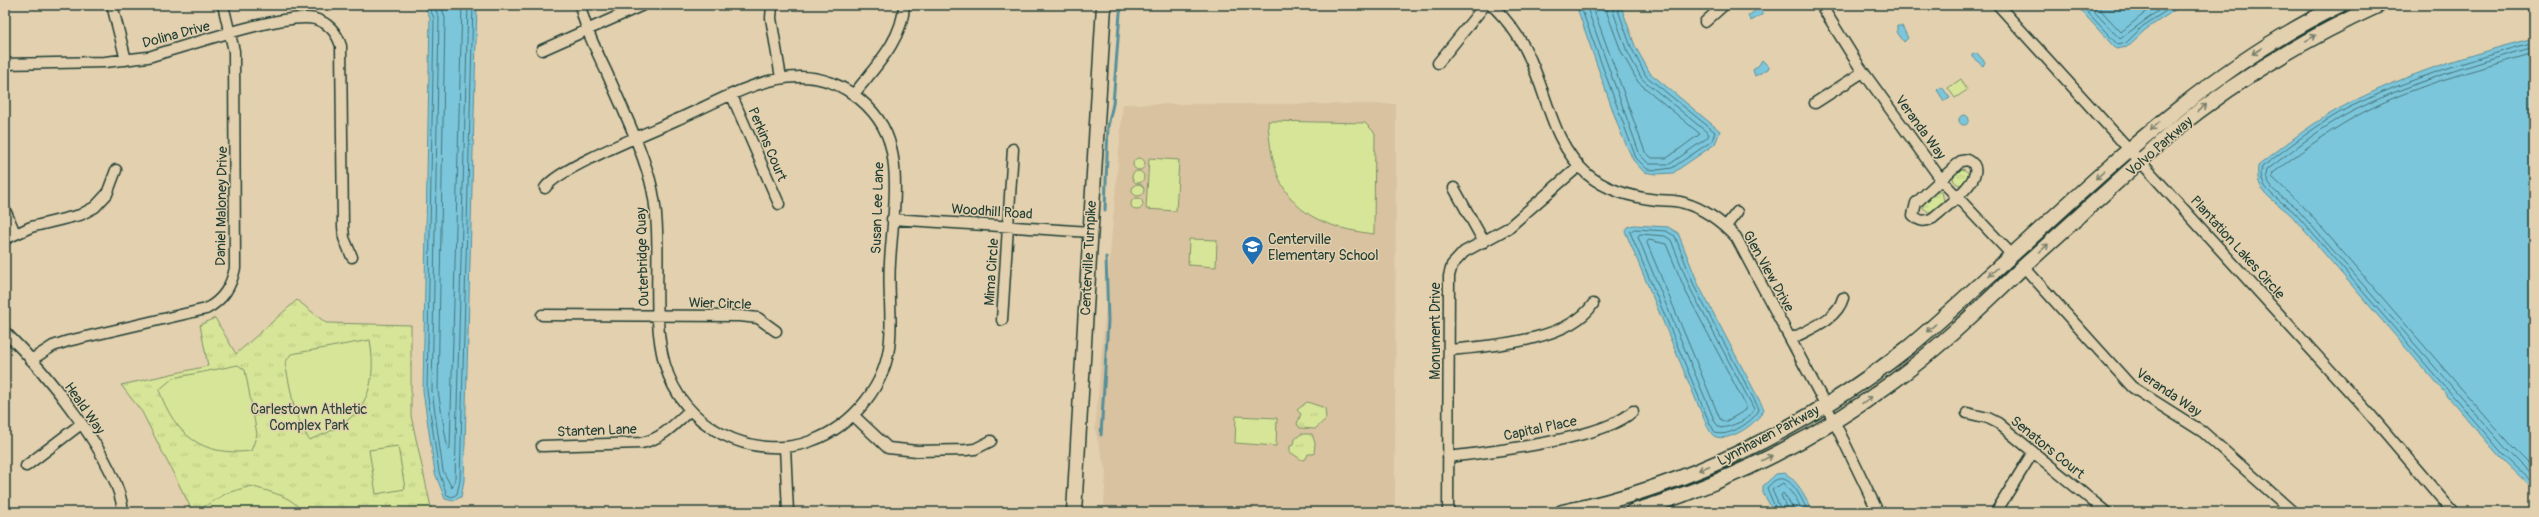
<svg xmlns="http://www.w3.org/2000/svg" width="2539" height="517" font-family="Pangolin,sans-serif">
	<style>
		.built { fill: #d9c2a0 }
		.grass { fill: url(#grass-tufts); stroke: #7b9166 }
		.garden { fill: #d7e598; stroke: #7b9166 }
		.water { fill: #7cc6dc; stroke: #578f99 }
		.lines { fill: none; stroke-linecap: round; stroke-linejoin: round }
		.shore { stroke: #447477; stroke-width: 1 }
		.stream { stroke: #578f99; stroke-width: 3 }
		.minor-casing { stroke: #1f3d34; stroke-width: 13 }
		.secondary-casing { stroke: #1f3d34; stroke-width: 17 }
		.minor { stroke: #e3d0ae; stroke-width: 10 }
		.secondary { stroke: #e3d0ae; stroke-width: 14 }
		.oneway { stroke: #777f6b }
		.labels { text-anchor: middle; stroke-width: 3; stroke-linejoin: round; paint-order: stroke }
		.street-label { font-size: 14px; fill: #1f3d34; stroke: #e3d0ae }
		.poi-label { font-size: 14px; fill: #1f3d34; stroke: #e3d0ae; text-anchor: start }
		.park-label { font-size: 14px; fill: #284539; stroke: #e3d0ae }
	</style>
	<defs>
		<pattern id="grass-tufts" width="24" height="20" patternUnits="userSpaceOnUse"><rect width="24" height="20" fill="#d7e598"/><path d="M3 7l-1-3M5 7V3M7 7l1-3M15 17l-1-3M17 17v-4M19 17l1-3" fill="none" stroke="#b8c584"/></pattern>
	</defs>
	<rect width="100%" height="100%" fill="#e3d0ae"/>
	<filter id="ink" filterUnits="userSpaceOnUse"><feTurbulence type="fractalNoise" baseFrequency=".025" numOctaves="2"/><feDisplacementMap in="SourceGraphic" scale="8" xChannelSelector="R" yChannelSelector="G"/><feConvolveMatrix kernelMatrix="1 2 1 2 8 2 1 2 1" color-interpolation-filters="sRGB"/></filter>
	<g filter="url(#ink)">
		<path class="built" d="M1123 104H1396L1395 506 1389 512H1108L1104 506 1106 472 1095 430Z"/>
		<path class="grass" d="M1953 177a8 8 0 1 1 16 0a8 8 0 1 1-16 0Z
			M1934 192H1942L1944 201 1934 212H1929L1923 208V203Z
			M297 300 326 323 411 325V416L432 512H193L142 412 121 385 208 366 200 325 215 318 236 354Z
			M1307 402 1325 408 1326 419 1315 429 1300 428 1297 424 1301 414 1297 410Z
			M1301 434H1312L1315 443 1314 454H1308L1306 459 1302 460 1290 452V446L1294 445 1295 439Z"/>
		<path class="garden" d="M1961 79 1967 90 1955 98 1948 88Z
			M1268 121 1365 123 1375 133 1374 234C1300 225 1272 197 1268 121Z
			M1133 164a6 6 0 1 1 12 0a6 6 0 1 1-12 0Z
			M1149 158 1179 160 1176 211 1146 209Z
			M1132 177a6 6 0 1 1 12 0a6 6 0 1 1-12 0Z
			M1132 190a6 6 0 1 1 12 0a6 6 0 1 1-12 0Z
			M1131 204a6 6 0 1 1 12 0a6 6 0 1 1-12 0Z
			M1189 239 1217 240 1216 267 1188 265Z
			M370 340C379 395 361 422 309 440L295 412 285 363 291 354Z
			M238 365 245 370 257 434 251 451C202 457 175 435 159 390L173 378Z
			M1236 416 1277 418 1276 446 1235 443Z
			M398 446 405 489 376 494 369 450Z
			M251 486C268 492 292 495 302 512H202L200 509 227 493Z"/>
		<path class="water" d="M424 5H477L464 480 461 497 453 501 445 499 435 473 423 391 430 18Z
			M1576 5H1623L1622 9 1635 46 1650 73 1720 131 1715 144 1673 173 1656 174 1644 172 1633 160 1620 131Z
			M2076 5H2182L2145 30 2127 47 2116 49Z
			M1759 8 1763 14 1751 21 1748 16Z
			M1902 26 1908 38 1904 42 1897 32V26Z
			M2534 38V490L2501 458 2291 215C2272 198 2255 193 2258 166 2287 143 2316 120 2348 104 2406 74 2471 54 2534 38Z
			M1977 53 1985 62 1983 66 1972 57V55Z
			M1762 60 1769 67 1768 69 1755 76 1753 70 1759 65Z
			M1942 87 1950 98 1944 101 1937 90Z
			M1959 120a5 5 0 1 1 10 0a5 5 0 1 1-10 0Z
			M1634 225 1668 227 1678 233 1699 286 1764 409C1759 422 1729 444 1714 436 1711 434 1709 429 1707 426L1625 231 1627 227Z
			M1785 473C1799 482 1806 498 1813 512H1774L1763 493V486L1776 474Z"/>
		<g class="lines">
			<path class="shore" d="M428 5 434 18 427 391 439 472 447 495 452 497 457 494 460 480 473 5
				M434 5 439 18 432 391 443 471 452 488 455 479 468 5
				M441 5 445 18 438 391 448 451 450 449 462 5
				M1580 5 1636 158 1647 169 1657 170 1672 168 1712 141 1715 132 1646 76 1631 47 1618 10 1619 5
				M1586 5 1640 155 1649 164H1670L1707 138 1709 134 1642 79 1626 49 1613 11V5
				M1592 5 1645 152 1652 158H1667L1700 134 1638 82 1621 51 1607 13V5
				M2081 5 2118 45 2126 43 2143 26 2175 5
				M2088 5 2120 39 2166 5
				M2096 5 2121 32 2155 5
				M2534 42C2472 60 2409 78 2350 107 2319 123 2290 146 2262 167 2256 188 2280 200 2294 212L2504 455 2534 484
				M2534 47C2472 65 2411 82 2353 111 2322 127 2294 149 2267 170 2262 187 2286 199 2297 209L2508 451 2534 477
				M2534 53C2473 71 2409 86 2353 118 2325 134 2299 153 2273 173L2272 177 2302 205 2512 447 2534 469
				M1635 229 1666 231 1675 236 1695 288 1759 409C1757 419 1726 440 1715 432 1713 430 1712 426 1710 424L1630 232Z
				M1640 234 1665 236 1671 240 1691 290 1754 409C1751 420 1730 427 1720 428L1715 422 1638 237Z
				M1649 240 1666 244 1686 292 1746 406V410L1725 422 1720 419 1647 243Z
				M1777 512 1767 488C1786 463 1800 495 1808 512
				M1782 512 1772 490 1783 483 1796 498 1803 512
				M1788 512 1781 495 1783 493 1796 512"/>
			<path class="stream" d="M1105 210 1108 126 1113 104 1120 13 1123 5
				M1101 435 1108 321 1106 257"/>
			<defs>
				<path id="minor" d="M112 5 126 60
					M772 5 771 18 781 78
					M1492 5C1509 22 1522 39 1531 61 1549 101 1553 143 1587 174 1607 191 1632 197 1657 200 1666 201 1675 200 1684 203 1705 209 1721 221 1736 237L1834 421 1878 512
					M1821 5 1859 66 1943 182 2012 255
					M1998 5 2368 412 2453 512
					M1705 22 1724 5
					M542 50 643 5
					M1438 63 1485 5
					M5 64 105 62 148 57C184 47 283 12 315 19 329 23 337 33 341 46L343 226 344 238 352 257
					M854 94C874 68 903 40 904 5
					M732 96 779 204
					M1815 103 1863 72
					M1968 160C1994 173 1944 208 1933 218 1924 222 1920 222 1913 215L1916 203 1961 161Z
					M545 188C558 168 650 132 676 120 713 104 758 77 798 77 843 76 887 111 893 158 898 191 892 228 890 262 888 288 892 314 890 339 887 385 853 426 811 441 782 452 749 448 722 434 623 381 674 267 650 180 639 142 622 107 606 71 596 50 585 28 580 5
					M1454 188 1484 242
					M5 210 15 233
					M892 219 1090 232
					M1726 226 1737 212
					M5 239 31 227 80 215 95 207 107 194 116 170
					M2024 267 2132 387 2203 432 2293 512
					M542 315 740 316 758 318 776 331
					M1002 320 1013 149
					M5 332C42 368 119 460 123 512
					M1791 339C1809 329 1837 320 1843 298
					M1449 350C1490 346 1569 341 1593 304
					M31 360 53 346 68 341 206 309C223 300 231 287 235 268L234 51 223 5
					M1967 413 1988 418 1998 423 2106 512
					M853 415 888 448 917 451 966 450 975 449 991 441
					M542 446 641 443C662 439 675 424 690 410
					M785 447 788 512
					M1448 457C1489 452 1606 439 1633 411
					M26 466 81 424
					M1448 512 1449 276 1452 265 1464 252 1508 228 1579 166
					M1996 512 2033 452"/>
				<path id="secondary" d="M1074 512 1104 5
					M1562 512C1688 487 1809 426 1909 347 1937 324 1963 299 1990 275 2100 176 2205 70 2340 5
					M1632 512C1726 483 1816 439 1894 381 1940 347 1981 307 2022 268 2071 223 2121 178 2171 133 2235 81 2304 39 2379 5"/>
			</defs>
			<use href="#minor" class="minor-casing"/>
			<use href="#secondary" class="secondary-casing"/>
			<use href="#minor" class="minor"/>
			<use href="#secondary" class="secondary"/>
		</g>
		<defs><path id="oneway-shaft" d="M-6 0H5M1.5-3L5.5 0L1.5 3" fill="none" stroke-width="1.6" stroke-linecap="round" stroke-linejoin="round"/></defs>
		<g class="oneway">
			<use href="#oneway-shaft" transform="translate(2311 38) rotate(-29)"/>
			<use href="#oneway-shaft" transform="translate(2257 51) rotate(147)"/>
			<use href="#oneway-shaft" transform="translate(2202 108) rotate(-38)"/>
			<use href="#oneway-shaft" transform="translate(2155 126) rotate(139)"/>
			<use href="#oneway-shaft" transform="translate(2100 175) rotate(138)"/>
			<use href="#oneway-shaft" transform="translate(2044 248) rotate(-42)"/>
			<use href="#oneway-shaft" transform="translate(1993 272) rotate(138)"/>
			<use href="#oneway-shaft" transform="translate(1931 328) rotate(139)"/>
			<use href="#oneway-shaft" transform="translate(1867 400) rotate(-35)"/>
			<use href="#oneway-shaft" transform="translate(1767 458) rotate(-26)"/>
			<use href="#oneway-shaft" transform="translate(1704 468) rotate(157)"/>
		</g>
	</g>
	<defs>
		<symbol id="school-pin" viewBox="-11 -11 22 30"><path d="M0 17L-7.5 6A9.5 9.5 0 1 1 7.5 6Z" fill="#1f6fb2" stroke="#e3d0ae"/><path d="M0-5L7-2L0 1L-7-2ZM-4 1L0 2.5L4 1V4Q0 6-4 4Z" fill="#fff"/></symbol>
	</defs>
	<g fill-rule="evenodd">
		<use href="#school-pin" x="1240" y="234" width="25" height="34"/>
	</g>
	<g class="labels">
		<g class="street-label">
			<text transform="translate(176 34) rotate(-15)" y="5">Dolina Drive</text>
			<text transform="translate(1921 127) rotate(54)" y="5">Veranda Way</text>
			<text transform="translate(768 144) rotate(67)" y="5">Perkins Court</text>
			<text transform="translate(2159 146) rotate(-41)" y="5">Volvo Parkway</text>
			<text transform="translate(221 206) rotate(-89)" y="5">Daniel Maloney Drive</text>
			<text transform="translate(877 208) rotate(-88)" y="5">Susan Lee Lane</text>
			<text transform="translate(992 211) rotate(4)" y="5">Woodhill Road</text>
			<text transform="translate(2238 247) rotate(48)" y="5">Plantation Lakes Circle</text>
			<text transform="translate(642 257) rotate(-92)" y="5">Outerbridge Quay</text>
			<text transform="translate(1088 258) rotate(-87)" y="5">Centerville Turnpike</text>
			<text transform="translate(1769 271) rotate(61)" y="5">Glen View Drive</text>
			<text transform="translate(991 272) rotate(-86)" y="5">Mima Circle</text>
			<text transform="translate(720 303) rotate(2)" y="5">Wier Circle</text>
			<text transform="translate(1435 331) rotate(-90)" y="5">Monument Drive</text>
			<text transform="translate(2169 392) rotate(34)" y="5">Veranda Way</text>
			<text transform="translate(85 408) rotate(55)" y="5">Heald Way</text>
			<text transform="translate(1540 428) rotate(-12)" y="5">Capital Place</text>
			<text transform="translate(597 430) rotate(-2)" y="5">Stanten Lane</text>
			<text transform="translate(1768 435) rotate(-28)" y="5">Lynnhaven Parkway</text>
			<text transform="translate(2048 447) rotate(39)" y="5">Senators Court</text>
		</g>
		<g class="poi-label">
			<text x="1268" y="244">Centerville<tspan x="1268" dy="16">Elementary School</tspan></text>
		</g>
		<g class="park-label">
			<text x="309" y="414">Carlestown Athletic<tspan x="309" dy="16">Complex Park</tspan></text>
		</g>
	</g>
	<rect width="2539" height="517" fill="none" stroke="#e3d0ae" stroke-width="20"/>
	<rect x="10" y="10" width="2519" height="497" fill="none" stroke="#1f3d34" stroke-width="1.5" filter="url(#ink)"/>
</svg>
